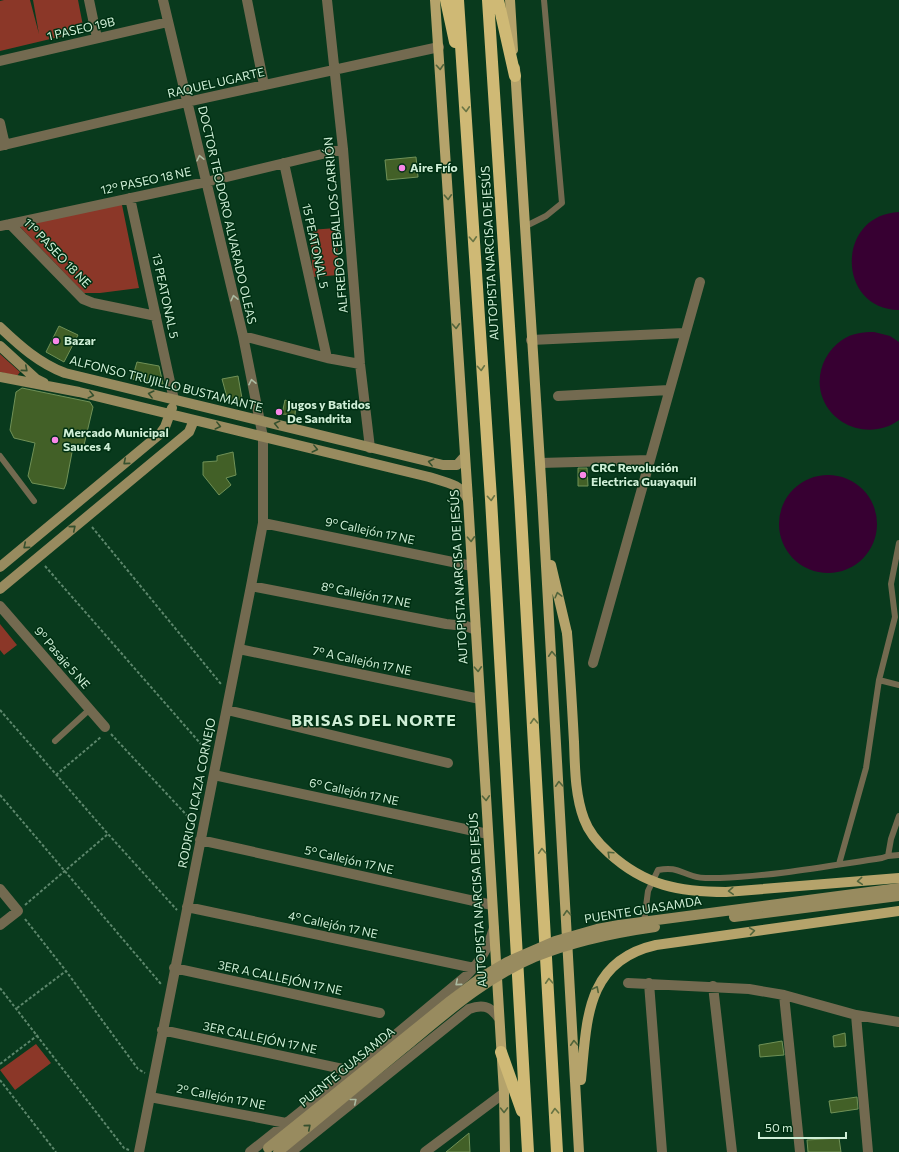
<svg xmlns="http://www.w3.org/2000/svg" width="899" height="1152" font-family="Commissioner,sans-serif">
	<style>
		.green { fill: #8b3728 }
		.water { fill: #370032 }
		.building { fill: #426027; stroke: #709157 }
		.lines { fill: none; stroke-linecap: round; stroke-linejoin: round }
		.path { stroke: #5d876c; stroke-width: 2; stroke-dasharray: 3 2; stroke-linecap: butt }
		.lane { stroke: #736a50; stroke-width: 6 }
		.street { stroke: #736a50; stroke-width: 10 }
		.secondary { stroke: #988b5f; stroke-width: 10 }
		.primary { stroke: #b5a36b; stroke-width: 10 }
		.highway { stroke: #cfb975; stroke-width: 12 }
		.secondary-bridge { stroke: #988b5f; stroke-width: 10 }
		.primary-bridge { stroke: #b5a36b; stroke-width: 10 }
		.oneway { stroke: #51643b }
		.oneway2 { stroke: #687444 }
		.oneway3 { stroke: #aabaa1 }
		.oneway4 { stroke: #35502e }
		.poi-dot { fill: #f987e9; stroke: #003013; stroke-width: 1.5 }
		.labels { text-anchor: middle; stroke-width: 3; stroke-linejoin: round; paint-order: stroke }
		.street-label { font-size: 12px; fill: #cfefd7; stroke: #003013 }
		.poi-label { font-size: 12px; font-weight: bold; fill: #cfefd7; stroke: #003013; text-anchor: start }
		.district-label { font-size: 16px; font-weight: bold; letter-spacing: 1px; fill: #cfefd7; stroke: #003013 }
	</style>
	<rect width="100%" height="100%" fill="#093a1d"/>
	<path class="green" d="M4 0H30L39 34 33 0H78L84 31 0 51V1Z
		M121 200 139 288 100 293H84L18 225Z
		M336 228 339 275 313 277 310 230Z
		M0 354 20 372 17 376 0 372Z
		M0 624 17 645 4 655 0 650Z
		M36 1044 51 1063 15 1090 0 1070Z"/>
	<path class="water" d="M899 212V310C837 310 835 215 899 212Z
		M874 332 890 336 899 342V420C874 439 835 429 823 399 814 377 824 352 842 340 852 333 863 332 874 332Z
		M779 524a49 49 0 1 1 98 0a49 49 0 1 1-98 0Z"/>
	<path class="building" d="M416 157 418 177 387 180 385 160Z
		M59 326 78 335 64 362 46 352Z
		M137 362 159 366 163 384 132 379Z
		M238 376 243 404 228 401 222 379Z
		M22 388 90 402 93 407 84 445 81 448 73 447 66 484 64 489 32 483 28 476 35 443 14 438 10 430 16 392Z
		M285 400 296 404 295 415 282 414Z
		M233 452 236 475 226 478 231 485 219 495 203 475V462L217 461V456Z
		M578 468H587L588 486H578Z
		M845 1033 846 1046 834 1047 833 1036Z
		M782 1041 784 1055 760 1057 759 1045Z
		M857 1097 858 1109 831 1113 829 1101Z
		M469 1133 470 1152H446Z
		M839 1138 841 1152H808L807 1140Z"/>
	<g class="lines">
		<path class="path" d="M92 527 221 684
			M45 566 207 751
			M0 710 108 834 177 910
			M111 734 194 823
			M56 775 101 737
			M0 795 161 984
			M25 905 108 834
			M25 919 66 971 138 1069 145 1073
			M0 988 124 1148 129 1150
			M17 1008 66 971
			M0 1064 38 1035
			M0 1080 56 1152"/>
		<path class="lane" d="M524 227 546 216 562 203 544 0
			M0 456 34 501
			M879 680 899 685
			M55 741 90 709
			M888 856 899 855
			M839 864 866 768 879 680 895 617 891 584 899 543
			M644 922 648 891 658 870C674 867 678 871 693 876 701 879 712 878 720 878 774 876 828 866 882 858L888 856 891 839 899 816"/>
		<path class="street" d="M89 0 97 38
			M247 0 264 85
			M327 0 343 149 360 364 370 448
			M0 61 168 22
			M0 123 5 145
			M0 146 187 102 439 47
			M284 163 327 358
			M130 198 174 400
			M10 224 83 299 93 303 156 316
			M0 226 206 182 343 149
			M243 336 327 358 360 364
			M531 340 684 333
			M558 396 669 390
			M540 463 650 460
			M263 523 472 566
			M251 586 446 624 466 626 476 630
			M0 606 105 727
			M239 649 480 699
			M593 663 700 282
			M227 710 448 763
			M214 775 488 834
			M200 840 492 905
			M0 889 18 911 0 925
			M187 907 474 968
			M174 968 380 1013
			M628 983 749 989 784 995 856 1015 899 1022
			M649 983 662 1152
			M713 986 732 1152
			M784 995 800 1152
			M856 1015 868 1152
			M162 1030 352 1071
			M150 1097 286 1123
			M139 1152 251 586 263 523V437L243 336 163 0
			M250 1152 352 1071 466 976C481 961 488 948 494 928
			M291 1152 469 1009C482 1004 490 1006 498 1017
			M425 1152 504 1093"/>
		<path class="secondary" d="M0 327C20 346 39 363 65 373L443 465H457L465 456
			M0 346 36 379 44 383
			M0 377 79 392 429 477C444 482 462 484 468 500
			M0 567 160 434 165 427 172 408
			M0 589 189 432 194 420"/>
		<path class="primary" d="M435 0 468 500 504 1093 505 1152
			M510 0 513 50
			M515 68 542 495 579 1152
			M551 565 567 633
			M581 1080C587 1021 585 961 656 945L899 911"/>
		<path class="highway" d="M446 0 455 42
			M458 0 491 499 528 1152
			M488 0 520 497 557 1152
			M498 0 515 76
			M501 1052 522 1111"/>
		<path class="secondary-bridge" d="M734 917 899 896
			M268 1148 450 1001 483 976 507 962 555 941 597 929 619 925 899 888
			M278 1152C320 1117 362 1083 404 1048 445 1014 485 978 535 957 574 941 613 933 655 927"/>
		<path class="primary-bridge" d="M567 633C570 669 572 705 574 742 575 768 575 795 584 819 589 833 599 844 609 853 645 886 680 892 726 892L899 878"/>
	</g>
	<defs><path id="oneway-chevron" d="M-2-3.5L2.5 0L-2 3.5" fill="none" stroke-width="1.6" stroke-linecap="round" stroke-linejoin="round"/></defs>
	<g class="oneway">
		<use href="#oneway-chevron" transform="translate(440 67) rotate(86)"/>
		<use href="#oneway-chevron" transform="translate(448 197) rotate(87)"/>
		<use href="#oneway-chevron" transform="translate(456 326) rotate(87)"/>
		<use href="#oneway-chevron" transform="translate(471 539) rotate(87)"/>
		<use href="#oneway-chevron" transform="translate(558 595) rotate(-104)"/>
		<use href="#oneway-chevron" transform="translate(552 654) rotate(-93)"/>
		<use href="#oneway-chevron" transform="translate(478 669) rotate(87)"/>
		<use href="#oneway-chevron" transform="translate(559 784) rotate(-93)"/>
		<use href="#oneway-chevron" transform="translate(486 798) rotate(87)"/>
		<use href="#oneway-chevron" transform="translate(610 854) rotate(-137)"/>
		<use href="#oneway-chevron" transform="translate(860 881) rotate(175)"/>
		<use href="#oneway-chevron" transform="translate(731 891) rotate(176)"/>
		<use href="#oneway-chevron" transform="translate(567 913) rotate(-93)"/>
		<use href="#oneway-chevron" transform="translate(752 931) rotate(-8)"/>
		<use href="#oneway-chevron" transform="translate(596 989) rotate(-63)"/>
		<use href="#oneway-chevron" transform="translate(574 1043) rotate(-93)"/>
		<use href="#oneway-chevron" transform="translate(504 1110) rotate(89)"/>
	</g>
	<g class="oneway2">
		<use href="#oneway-chevron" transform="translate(466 109) rotate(87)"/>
		<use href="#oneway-chevron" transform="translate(473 239) rotate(87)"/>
		<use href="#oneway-chevron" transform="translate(481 368) rotate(86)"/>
		<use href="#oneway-chevron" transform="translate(491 498) rotate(86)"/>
		<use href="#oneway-chevron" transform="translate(534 721) rotate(-93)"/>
		<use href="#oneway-chevron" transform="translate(542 851) rotate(-93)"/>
		<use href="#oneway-chevron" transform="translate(549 981) rotate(-93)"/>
		<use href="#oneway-chevron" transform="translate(555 1111) rotate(-93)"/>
	</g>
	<g class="oneway3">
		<use href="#oneway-chevron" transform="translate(200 158) rotate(-103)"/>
		<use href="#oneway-chevron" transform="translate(234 298) rotate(-103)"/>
		<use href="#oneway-chevron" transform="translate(252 382) rotate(-102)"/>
		<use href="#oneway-chevron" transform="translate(458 983) rotate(140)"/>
		<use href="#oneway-chevron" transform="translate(354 1101) rotate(-39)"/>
	</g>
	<g class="oneway4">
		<use href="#oneway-chevron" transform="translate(25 369) rotate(41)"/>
		<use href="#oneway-chevron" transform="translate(151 394) rotate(-166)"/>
		<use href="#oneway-chevron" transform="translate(91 395) rotate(14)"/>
		<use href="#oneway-chevron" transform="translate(277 424) rotate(-166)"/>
		<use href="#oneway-chevron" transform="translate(218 426) rotate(14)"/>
		<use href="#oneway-chevron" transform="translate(315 449) rotate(14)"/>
		<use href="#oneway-chevron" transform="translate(126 462) rotate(140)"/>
		<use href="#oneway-chevron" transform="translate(431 462) rotate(-166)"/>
		<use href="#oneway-chevron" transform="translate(73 528) rotate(-40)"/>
		<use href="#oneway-chevron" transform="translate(26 546) rotate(140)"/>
		<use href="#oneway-chevron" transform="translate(308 1127) rotate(-40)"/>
	</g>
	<g class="poi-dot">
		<circle cx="402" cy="168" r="4"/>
		<circle cx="56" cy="341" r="4"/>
		<circle cx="279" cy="412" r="4"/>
		<circle cx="55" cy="440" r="4"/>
		<circle cx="583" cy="475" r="4"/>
	</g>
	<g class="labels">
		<g class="street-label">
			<text transform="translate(81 29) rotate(-13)" y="4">1 PASEO 19B</text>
			<text transform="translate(216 83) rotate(-13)" y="4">RAQUEL UGARTE</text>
			<text transform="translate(146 181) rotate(-12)" y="4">12° PASEO 18 NE</text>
			<text transform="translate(227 215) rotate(77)" y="4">DOCTOR TEODORO ALVARADO OLEAS</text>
			<text transform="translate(336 225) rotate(-95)" y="4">ALFREDO CEBALLOS CARRIÓN</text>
			<text transform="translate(315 246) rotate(78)" y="4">15 PEATONAL 5</text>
			<text transform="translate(57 253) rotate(46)" y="4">11° PASEO 18 NE</text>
			<text transform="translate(490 253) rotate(-93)" y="4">AUTOPISTA NARCISA DE JESÚS</text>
			<text transform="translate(165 296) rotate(78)" y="4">13 PEATONAL 5</text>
			<text transform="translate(166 384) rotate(14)" y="4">ALFONSO TRUJILLO BUSTAMANTE</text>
			<text transform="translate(370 531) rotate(12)" y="4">9º Callejón 17 NE</text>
			<text transform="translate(459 577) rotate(-93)" y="4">AUTOPISTA NARCISA DE JESÚS</text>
			<text transform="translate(366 595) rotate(11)" y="4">8º Callejón 17 NE</text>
			<text transform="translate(62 658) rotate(49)" y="4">9º Pasaje 5 NE</text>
			<text transform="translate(362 661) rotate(12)" y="4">7º A Callejón 17 NE</text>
			<text transform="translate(354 792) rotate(12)" y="4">6º Callejón 17 NE</text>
			<text transform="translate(197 793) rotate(-79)" y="4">RODRIGO ICAZA CORNEJO</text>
			<text transform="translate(349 860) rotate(13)" y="4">5º Callejón 17 NE</text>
			<text transform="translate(478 900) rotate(-93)" y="4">AUTOPISTA NARCISA DE JESÚS</text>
			<text transform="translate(643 910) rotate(-9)" y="4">PUENTE GUASAMDA</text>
			<text transform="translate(333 925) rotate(12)" y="4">4º Callejón 17 NE</text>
			<text transform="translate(280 978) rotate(12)" y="4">3ER A CALLEJÓN 17 NE</text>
			<text transform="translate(260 1038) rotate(12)" y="4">3ER CALLEJÓN 17 NE</text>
			<text transform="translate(347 1067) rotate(-39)" y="4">PUENTE GUASAMDA</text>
			<text transform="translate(221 1097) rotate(11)" y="4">2º Callejón 17 NE</text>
		</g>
		<g class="poi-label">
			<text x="410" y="172">Aire Frío</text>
			<text x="64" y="345">Bazar</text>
			<text x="287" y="409">Jugos y Batidos<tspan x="287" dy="14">De Sandrita</tspan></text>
			<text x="63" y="437">Mercado Municipal<tspan x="63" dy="14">Sauces 4</tspan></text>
			<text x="591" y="472">CRC Revolución<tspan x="591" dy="14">Electrica Guayaquil</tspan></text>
		</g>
		<g class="district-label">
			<text x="374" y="726">BRISAS DEL NORTE</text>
		</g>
	</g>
	<path d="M759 1132v6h87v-6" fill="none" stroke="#cfefd7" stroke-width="2"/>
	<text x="765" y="1132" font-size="12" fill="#cfefd7" stroke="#003013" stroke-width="3" paint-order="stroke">50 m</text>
</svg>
